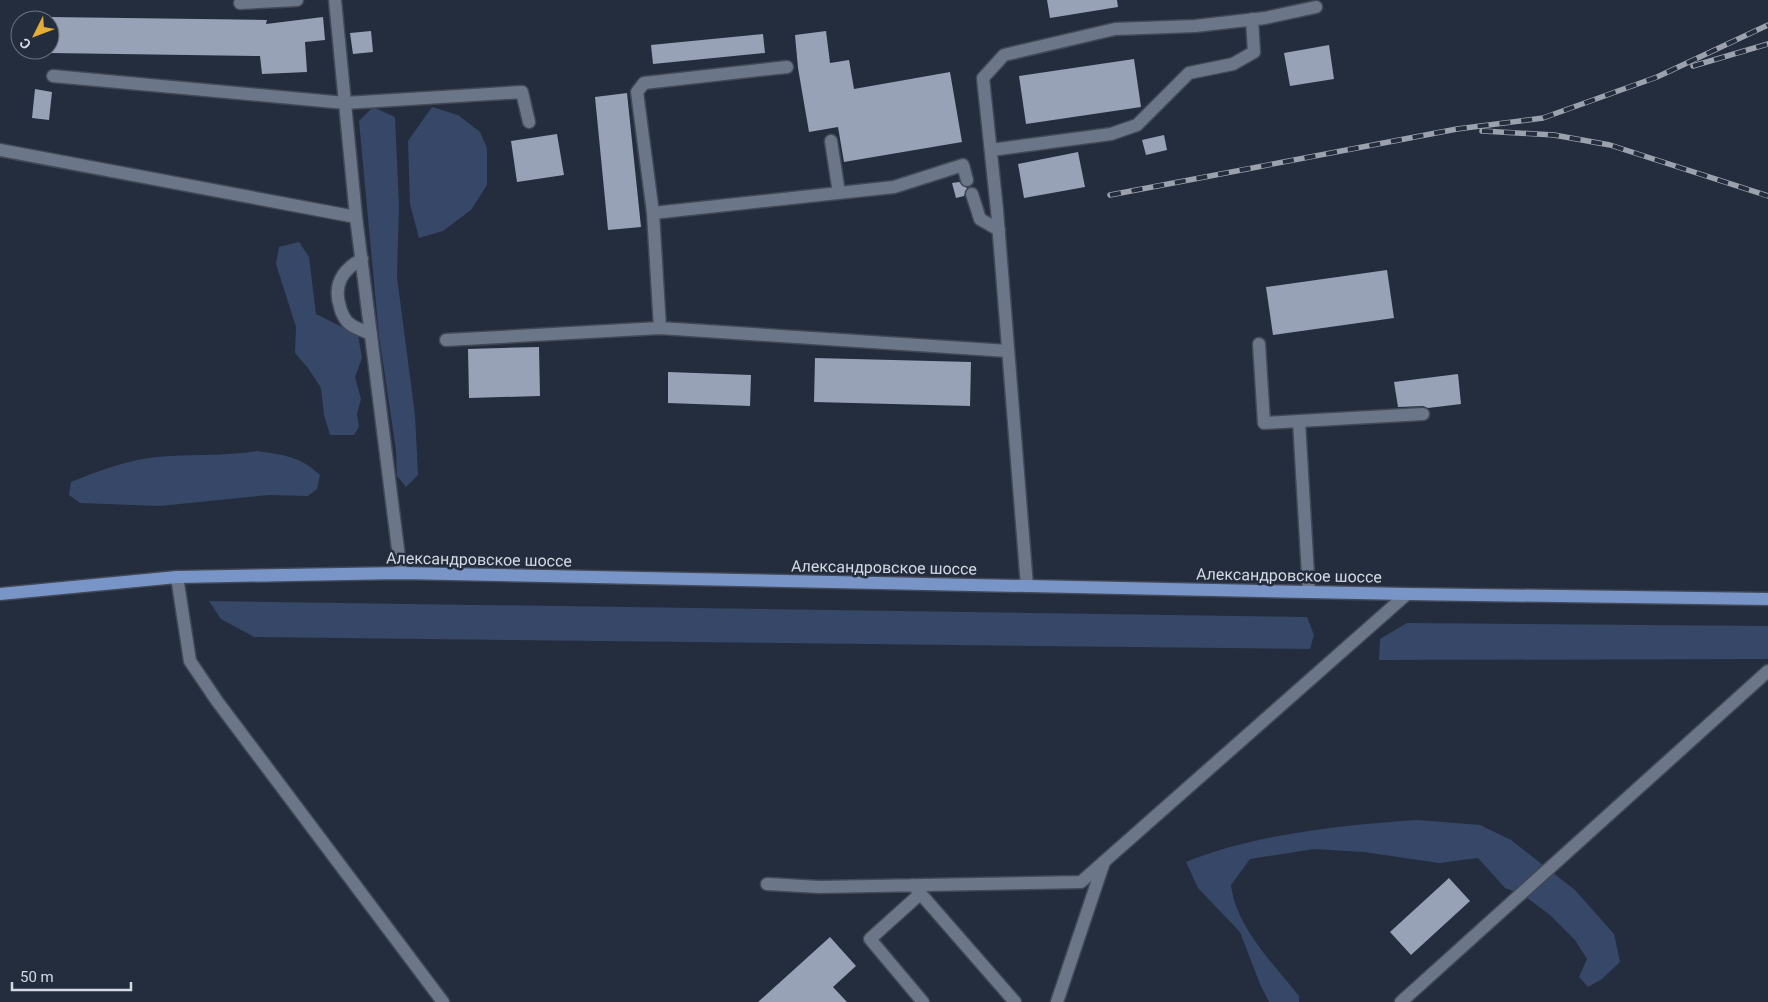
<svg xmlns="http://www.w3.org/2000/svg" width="1768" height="1002" font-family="Roboto,sans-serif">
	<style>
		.green { fill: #374767 }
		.building { fill: #97a2b7 }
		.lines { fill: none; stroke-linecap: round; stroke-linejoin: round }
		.minor-casing { stroke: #414856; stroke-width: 15 }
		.major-casing { stroke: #414856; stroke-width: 15 }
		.minor { stroke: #6b7689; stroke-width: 12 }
		.major { stroke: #7994c7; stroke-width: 12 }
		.rail-casing { stroke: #9ba2ae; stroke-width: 5.5 }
		.rail { stroke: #242d3d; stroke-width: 4; stroke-dasharray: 11; stroke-linecap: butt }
		.labels { text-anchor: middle; stroke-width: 5; stroke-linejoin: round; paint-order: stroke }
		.street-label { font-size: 16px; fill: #d4dae5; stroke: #242d3d }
	</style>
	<rect width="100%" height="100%" fill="#242d3d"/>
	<path class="green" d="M373 107 395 117 399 206 397 277 415 415 418 475 406 487 397 476 396 450 379 336 359 121Z
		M432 107 458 115 480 132 487 148V185L471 210 443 231 419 238 410 204 408 141Z
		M299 242 309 257 316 314 358 335 362 358 355 377 361 399 357 414 359 427 354 435H330L324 415 321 388 308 368 295 353 296 327 276 264 279 247Z
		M257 451C283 455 300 456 320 475L317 489 308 496 269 495 160 506 80 503 69 495 71 482C96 472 122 462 149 458 185 453 221 457 257 451Z
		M209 601 1307 617 1314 635 1310 649 254 637 221 619Z
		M1407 623 1768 626V659L1379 660 1380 639Z
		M1417 820 1480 825 1511 840 1575 890 1614 934 1620 962 1602 979 1588 987 1579 977 1587 959 1575 940 1550 915 1522 894 1505 888 1478 858 1439 863 1364 852 1314 849 1250 859 1231 885C1236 927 1273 963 1299 996V1002H1269L1260 984 1240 932 1198 888 1186 862C1254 834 1343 825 1417 820Z"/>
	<path class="building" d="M1047 0H1117L1118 7 1050 18Z
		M50 17 267 20 266 24 323 17 325 40 305 42 307 72 262 74 260 56 50 53Z
		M371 31 373 52 353 54 350 33Z
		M826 31 830 63 849 60 854 89 950 72 962 142 844 162 838 127 809 132 798 68 795 35Z
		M763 34 765 53 653 64 651 45Z
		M1329 45 1334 79 1290 86 1284 53Z
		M1134 59 1141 107 1026 124 1019 76Z
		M35 89 52 92 49 120 32 118Z
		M627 93 641 227 608 230 595 97Z
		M557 134 564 175 517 182 511 141Z
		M1164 135 1167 150 1146 155 1142 140Z
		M1078 152 1085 187 1024 198 1018 164Z
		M959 182 967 188 964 196 956 198 952 183Z
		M1387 270 1394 318 1273 335 1266 287Z
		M539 347 540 396 469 398 468 349Z
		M815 358 971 362 970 406 814 402Z
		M668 372 751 375 750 406 668 403Z
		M1458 374 1461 404 1428 408 1423 406 1398 407 1394 382Z
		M1449 878 1470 901 1411 955 1390 932Z
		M830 937 856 966 833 987 847 1002H758Z"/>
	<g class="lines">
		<defs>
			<path id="minor" d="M335 0 356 217 401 573
				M240 3 297 0
				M787 67 644 83 637 92 653 213 894 187 963 165 967 180
				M53 76 345 103 522 92 529 122
				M831 141 839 193
				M0 150 356 217
				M991 150 1111 134 1137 125 1189 73 1233 64 1254 52 1252 19
				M972 194 980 219 999 230
				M653 213 660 328
				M362 259C342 270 333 285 340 307 341 312 345 321 350 324 355 328 364 331 371 334
				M446 340 660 328 1008 351
				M1259 344 1264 423 1299 421 1309 592
				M1299 421 1423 414
				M177 577 190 661 217 701 443 1002
				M1027 586 997 210 983 78 1004 55 1115 29 1195 26 1265 18 1316 7
				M767 884 820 887 1081 882 1407 594
				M913 885 1015 1002
				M920 894 870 939 923 1002
				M1057 1002 1104 862
				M1401 1002 1768 671"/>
			<path id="major" d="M0 594 177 577 401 573 1407 594 1768 599"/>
		</defs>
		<use href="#minor" class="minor-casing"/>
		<use href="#major" class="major-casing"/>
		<use href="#minor" class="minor"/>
		<use href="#major" class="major"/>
		<defs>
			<path id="rail" d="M1693 66 1768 44
				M1482 131 1554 135 1610 145 1768 196
				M1110 195 1457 129 1543 118 1657 77 1768 25"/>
		</defs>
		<use href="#rail" class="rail-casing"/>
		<use href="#rail" class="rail"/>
	</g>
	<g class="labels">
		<g class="street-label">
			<text transform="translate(479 559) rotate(1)" y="6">Александровское шоссе</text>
			<text transform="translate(884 567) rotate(1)" y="6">Александровское шоссе</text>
			<text transform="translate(1289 575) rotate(1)" y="6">Александровское шоссе</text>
		</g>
	</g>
	<g transform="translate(35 35) rotate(228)"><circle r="24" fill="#242d3d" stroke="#6a7280"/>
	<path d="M0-4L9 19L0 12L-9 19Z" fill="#e4ad35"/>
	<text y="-8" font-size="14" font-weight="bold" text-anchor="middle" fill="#d4dae5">С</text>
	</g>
	<path d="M12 982v8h119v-8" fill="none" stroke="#d4dae5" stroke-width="2.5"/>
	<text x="20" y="982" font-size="15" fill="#d4dae5" stroke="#242d3d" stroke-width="4" paint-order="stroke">50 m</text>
</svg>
